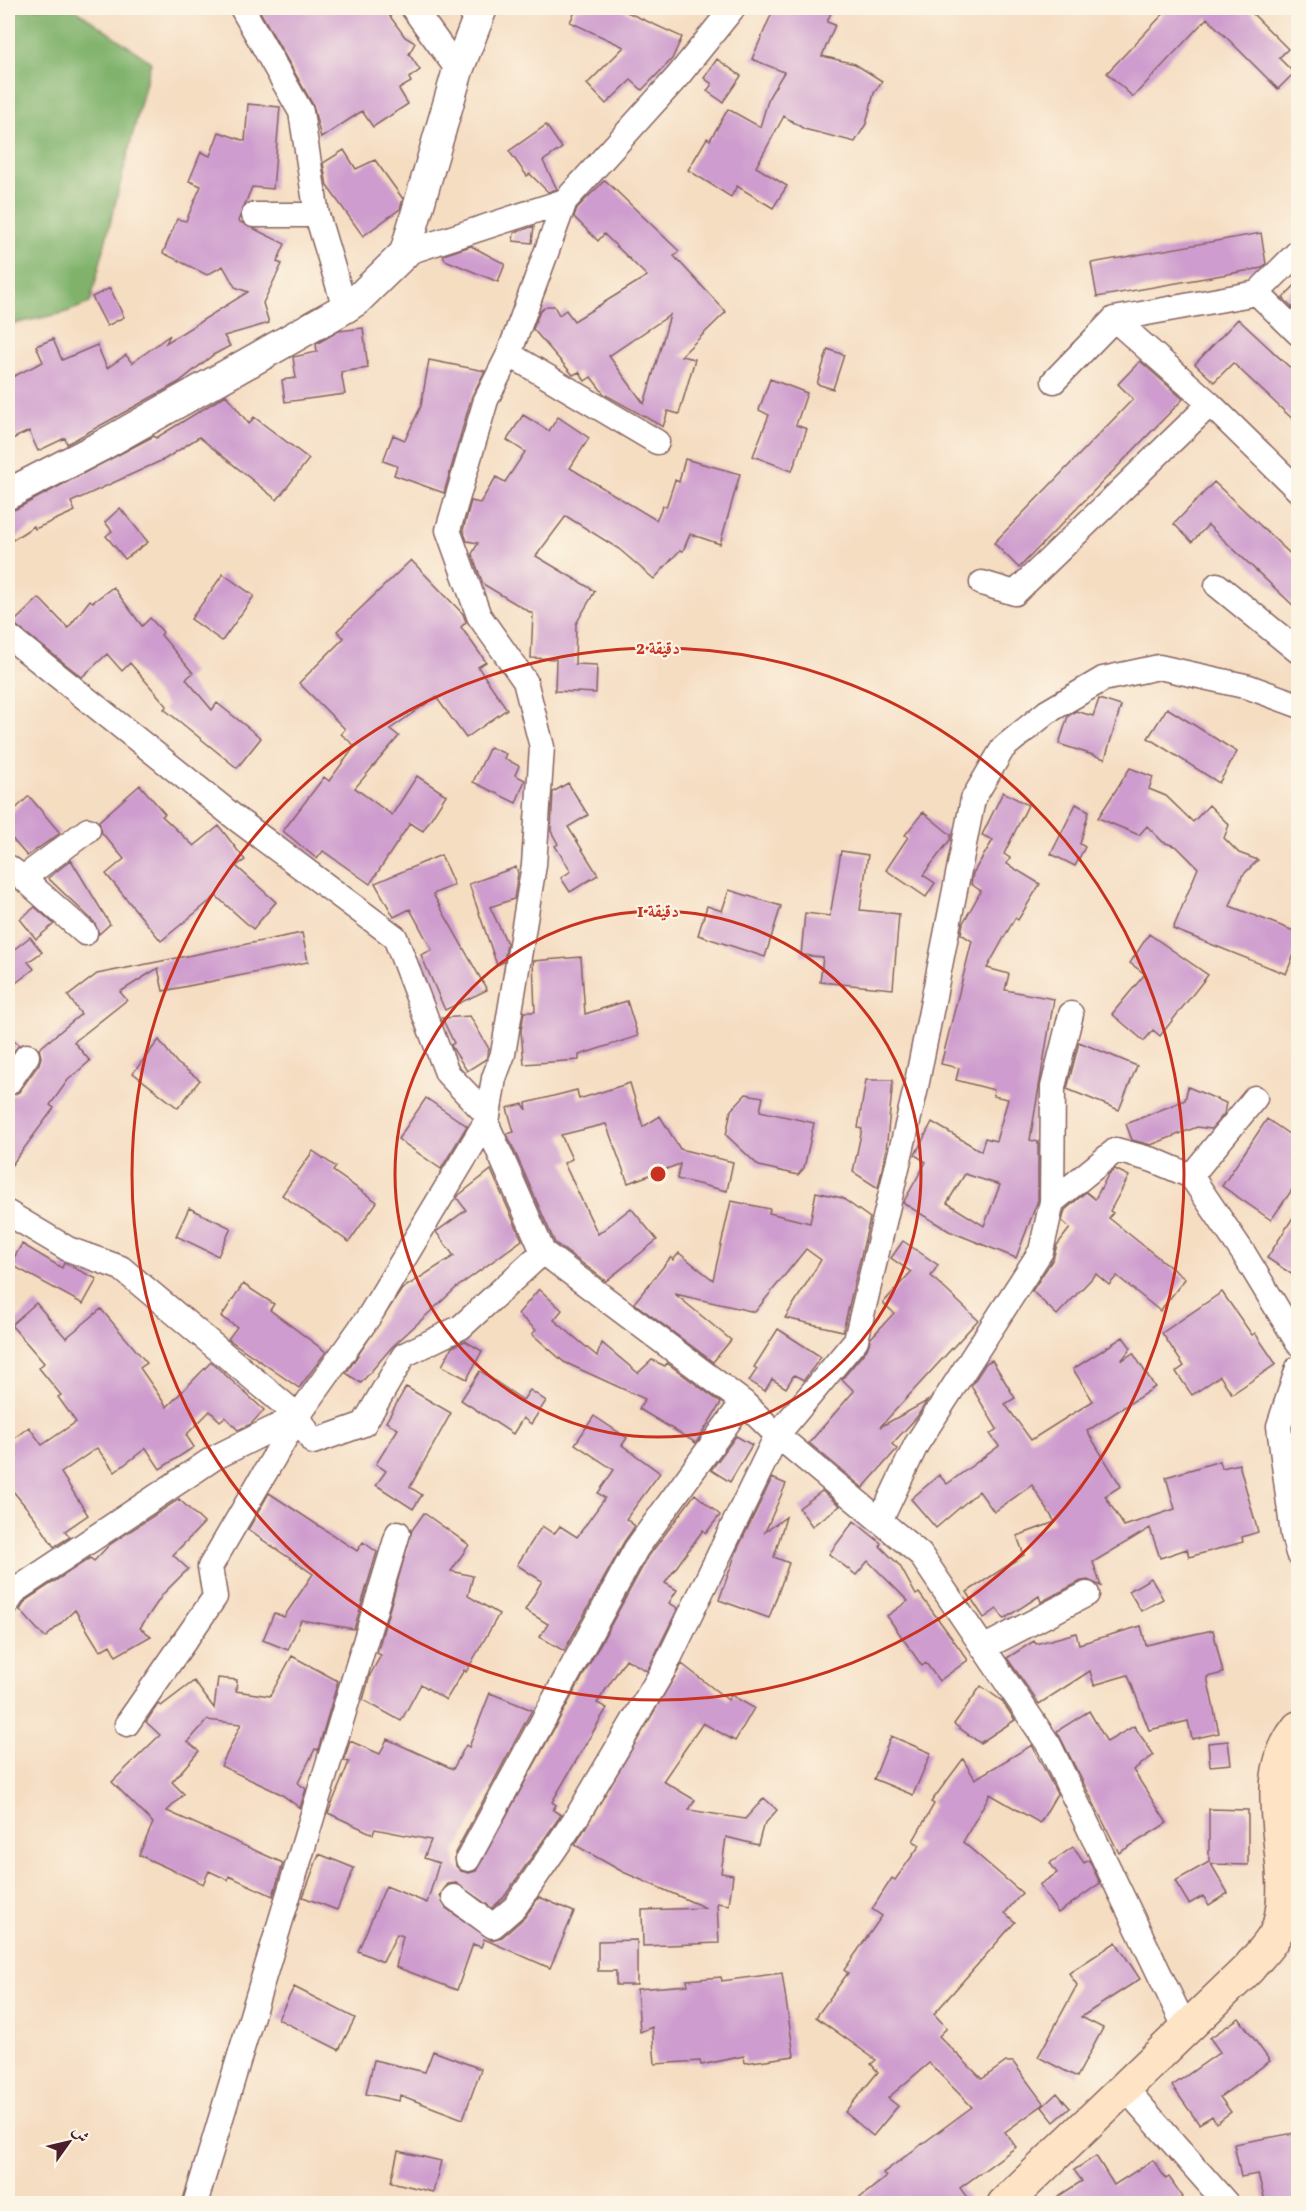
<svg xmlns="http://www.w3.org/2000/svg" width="1306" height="2211" font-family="Vollkorn,Amiri,serif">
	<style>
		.forest { fill: #80b26c; stroke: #65684c; stroke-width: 1.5 }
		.building { fill: #ce9cce; fill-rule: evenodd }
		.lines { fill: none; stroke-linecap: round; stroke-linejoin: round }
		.minor-casing { stroke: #866260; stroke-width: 27 }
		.tertiary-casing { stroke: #866260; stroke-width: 33 }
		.secondary-casing { stroke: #866260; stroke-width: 36 }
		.minor { stroke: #fff; stroke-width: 24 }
		.tertiary { stroke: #fff; stroke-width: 30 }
		.secondary { stroke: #fee4c5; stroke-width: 33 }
		.ring { fill: none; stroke: #c8321e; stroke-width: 3 }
		.centre { fill: #c8321e; stroke: #fcf5e5; stroke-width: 3 }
		.ring-label { font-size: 18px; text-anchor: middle; font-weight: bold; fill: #c8321e; stroke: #fcf5e5; stroke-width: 4.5; stroke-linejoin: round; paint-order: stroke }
	</style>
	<rect width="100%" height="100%" fill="#fcf5e5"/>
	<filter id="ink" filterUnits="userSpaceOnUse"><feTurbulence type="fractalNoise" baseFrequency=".0167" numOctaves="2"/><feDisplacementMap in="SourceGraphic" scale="12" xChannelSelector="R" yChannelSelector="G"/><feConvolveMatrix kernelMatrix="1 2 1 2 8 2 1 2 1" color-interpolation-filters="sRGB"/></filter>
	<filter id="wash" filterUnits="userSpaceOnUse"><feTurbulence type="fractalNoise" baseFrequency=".008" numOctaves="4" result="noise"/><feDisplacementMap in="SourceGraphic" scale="24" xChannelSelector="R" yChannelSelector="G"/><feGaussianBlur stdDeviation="1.35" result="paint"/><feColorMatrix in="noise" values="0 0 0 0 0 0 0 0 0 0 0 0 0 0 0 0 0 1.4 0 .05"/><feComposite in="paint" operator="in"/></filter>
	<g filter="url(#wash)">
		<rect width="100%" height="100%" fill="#f5ddc2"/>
		<path class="forest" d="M8 8H73L151 62 90 303 64 313 8 325Z"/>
		<g id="blocks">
			<path class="building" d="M258 8H384L405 37 415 43 409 54 420 70 409 78 411 82 399 89 408 104 373 127 362 111 321 138 313 105Z
				M577 8H618L682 37 672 59 642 90 631 80 606 104 587 84 624 47 570 22Z
				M774 8H833L827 22 835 25 822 56 855 64 882 81 874 93 866 124 855 142 804 129 784 116 756 167 787 186 773 208 737 186 731 197 688 170 707 138 710 140 728 109 760 127 769 97 784 72 752 59Z
				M1169 8H1247L1288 49 1279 58 1294 73 1278 89 1207 18 1133 97 1107 73Z
				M717 59 741 76 723 102 707 91 712 84 704 78Z
				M248 104 280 107 273 189 252 187 238 221 285 244 277 262 282 264 263 303 269 323 224 336 230 346 213 355 179 382 67 444 65 438 38 451 29 431 8 441V379L43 362 36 346 53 339 62 360 97 345 107 368 126 355 132 363 170 335 166 343 248 292 235 287 223 266 207 275 163 253 177 219 186 221 201 186 189 181 201 152 210 156 219 132 245 141Z
				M546 125 562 148 543 161 557 189 548 192 530 174 527 176 509 151Z
				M344 150 356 169 375 160 403 199 400 209 363 236 327 186 323 163Z
				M605 180 679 251 674 256 726 312 681 356 695 359 679 414 668 411 663 427 604 394 591 377 585 381 579 372 573 375 533 329 540 311 547 306H554L559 315 566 310 574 321 647 276 604 234 598 241 574 217 577 208ZM670 315 660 350 644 404 609 356Z
				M534 226 532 243 513 241 514 233Z
				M1261 233 1266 264 1262 268 1097 297 1091 263Z
				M471 246 505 264 498 282 445 260 443 255Z
				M1299 281V314L1283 298Z
				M110 288 124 317 107 326 92 297Z
				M1238 319 1299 376V425L1233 363 1214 382 1195 364Z
				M363 328 368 368 341 372 345 394 285 402 282 380 296 378 293 357 317 352 316 344 339 331Z
				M828 349 844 355 833 389 817 384Z
				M429 360 485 371 472 396 444 493 394 475 397 466 383 461 393 435 405 440 421 406Z
				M1140 361 1183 399 1019 568 994 543 1133 399 1118 384Z
				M770 379 807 393 796 425 807 429 792 471 753 456 769 415 759 410Z
				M226 395 249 424 254 417 309 459 277 500 199 437 165 459 71 502 75 511 35 529 34 526 8 543V511L16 509 154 436 156 438Z
				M523 415 549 431 558 417 589 438 570 468 656 520 663 506 666 507 675 480 679 482 685 459 740 474 720 544 690 534 683 551 680 550 654 579 619 549 566 516 536 556 595 591 576 624 575 664 597 665 596 693 555 691 556 659 531 658 533 614 483 584 472 554 478 543 467 541 463 530 471 501 480 503 496 477 505 482 525 452 507 440Z
				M1214 482 1299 562V611L1208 525 1192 542 1174 524Z
				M120 508 148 542 125 559 106 536 112 531 105 522Z
				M411 560 463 614 466 622 461 627 486 662 478 667 507 709 466 738 436 697 390 729 399 736 355 788 392 815 417 776 446 795 423 831 410 823 370 884 323 851 317 859 283 831 324 777 329 781 355 746 341 734 345 729 299 683 344 638 337 631Z
				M223 574 254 596 222 641 191 619Z
				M113 587 142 626 150 618 163 632 161 635 193 673 186 679 212 710 217 703 261 738 237 768 164 709 167 706 130 663 122 671 107 654 82 677 13 623 39 598 68 628 90 600 93 602Z
				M1099 699 1121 706 1105 759 1059 744 1068 716 1076 711 1093 716Z
				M1167 708 1237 752 1219 783 1148 738Z
				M490 747 506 754 504 758 519 766 515 775 525 780 516 803 473 782Z
				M1130 768 1153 777 1149 789 1166 796 1193 822 1209 805 1229 825 1224 838 1239 853 1258 860 1242 876 1230 906 1299 933V942L1286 974 1173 929 1198 868 1177 847 1163 842 1147 826 1139 835 1098 818Z
				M568 783 588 815 568 827 598 875 570 892 561 878 571 871 555 846 558 844 551 831 553 792Z
				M140 785 165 814 162 816 194 846 219 826 245 860 236 866 276 902 253 929 216 896 161 941 106 874 124 859 102 833 99 821Z
				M1003 792 1028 805 1004 854 1010 858 1007 864 1040 884 1018 920 1015 918 987 968 1009 974 1005 990 1054 999 1030 1140 1038 1142V1200L1016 1258 949 1231 903 1203 926 1162 915 1155 932 1122 981 1151 985 1138 996 1141 1008 1099 993 1096 994 1090 956 1080 959 1068 941 1064 972 941 961 934 963 923 981 891 971 884 973 873 993 840 982 835ZM965 1174 1000 1185 984 1226 947 1203Z
				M29 796 60 833 27 856 8 834V816Z
				M1076 804 1089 811 1080 844 1085 847 1075 866 1051 854Z
				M923 812 951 835 950 840 923 875 935 883 926 897 886 870 908 837 905 835Z
				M841 851 868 855 860 910 899 914 893 989 820 982 823 957 801 955 805 913 830 916Z
				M441 855 454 885 433 894 487 990 445 1010 421 955 432 950 410 909 394 917 375 883Z
				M71 860 110 924 99 934 94 922 48 878Z
				M516 867 518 873 514 899 490 907 507 943 504 962 497 965 469 884Z
				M729 890 781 906 765 957 698 935 707 906 722 911Z
				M35 907 54 924 36 939 20 919Z
				M302 933 308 962 163 991 158 968 120 992 127 1000 74 1042 90 1061 68 1080 50 1105 54 1108 8 1170V1097L19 1092 39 1064 41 1057 39 1049 81 1014 68 996 97 974Z
				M1149 934 1208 975 1160 1036 1153 1030 1144 1041 1112 1014 1145 974 1130 963Z
				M30 937 42 952 28 962 34 969 8 989V954Z
				M581 957 585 1014 627 1001 638 1036 579 1055V1060L524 1064 521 1031 524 1012H535L533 961Z
				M470 1016 489 1049 486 1059 467 1071 453 1049 451 1045 454 1043 442 1018Z
				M8 1037 19 1045 8 1059Z
				M159 1040 177 1063 200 1080 178 1108 133 1073Z
				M1079 1042 1137 1066 1119 1110 1067 1089Z
				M866 1080H893L886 1151 878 1188 853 1172 862 1129 858 1128Z
				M630 1083 643 1127 660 1116 680 1149 733 1162 727 1191 677 1179 680 1164 628 1183 606 1124 561 1135 572 1159 564 1163 598 1234 631 1208 657 1240 606 1281 555 1243 507 1134 514 1132 507 1108 523 1104 527 1110 526 1103 577 1090 579 1099Z
				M1188 1087 1226 1103 1224 1114 1211 1129 1197 1127 1151 1145 1132 1140 1126 1124 1185 1100Z
				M746 1094 763 1097 760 1111 814 1123 804 1168 798 1175 759 1166 726 1135 731 1110Z
				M426 1098 467 1126 441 1169 398 1139Z
				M1267 1119 1299 1141V1180L1271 1220 1222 1186Z
				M313 1151 336 1167 333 1171 377 1202 349 1242 282 1195Z
				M1115 1169 1129 1176 1110 1211 1113 1213 1109 1218 1185 1279 1160 1311 1117 1276 1109 1285 1096 1274 1057 1315 1032 1291 1053 1259 1057 1245 1070 1228 1062 1221 1065 1210 1086 1192 1095 1199 1108 1175Z
				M491 1170 522 1240 456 1288 392 1347 361 1383 346 1373 402 1289 454 1256 436 1232 466 1210 457 1198 459 1195Z
				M816 1192 842 1198 870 1218 843 1331 785 1318 821 1260 806 1249 755 1312 675 1294 731 1340 713 1362 634 1303 671 1257 673 1260 679 1253 713 1280 731 1201 770 1209 769 1213 810 1223Z
				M189 1208 231 1228 218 1256 176 1236Z
				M1299 1208V1279L1267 1258Z
				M903 1241 938 1265 931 1276 978 1320 880 1427 927 1401 917 1417 892 1444 897 1449 863 1488 809 1443 854 1391 842 1379 867 1349 871 1338 894 1313 883 1303 911 1272 891 1258Z
				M22 1244 62 1268 64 1263 97 1279 83 1304 10 1264Z
				M243 1284 274 1304 270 1310 326 1352 299 1388 228 1339 237 1327 221 1317Z
				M539 1289 562 1310 554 1320 597 1356 602 1343 638 1373 652 1360 665 1366 667 1363 721 1403 696 1443 639 1409 645 1399 564 1362 532 1334 536 1330 518 1314Z
				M1222 1292 1252 1335 1255 1333 1276 1364 1232 1394 1220 1376 1192 1395 1176 1372 1184 1366 1162 1333Z
				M36 1303 66 1338 101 1309 147 1363 140 1368 167 1407 211 1362 264 1410 251 1424 238 1430 225 1417 220 1421 210 1411 186 1435 194 1447 160 1469 146 1448 115 1472 97 1448 61 1473 88 1515 65 1531 70 1537 54 1547 35 1518 8 1485V1443L29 1427 42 1445 76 1422 58 1397 61 1395 39 1368 44 1363 11 1325Z
				M778 1329 821 1357 804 1380 794 1375 786 1388 772 1379 765 1391 749 1381 757 1369 754 1367Z
				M1123 1337 1131 1348 1121 1361 1133 1353 1155 1387 1087 1431 1121 1486 1105 1496 1124 1526 1175 1509 1166 1477 1220 1461 1222 1468 1239 1464 1258 1532 1242 1537 1243 1542 1189 1557 1187 1549 1160 1558 1150 1528 1093 1562 1101 1586 1088 1580 1081 1581 1041 1602 1039 1596 1004 1619 997 1609 984 1618 967 1592 1024 1555 1017 1536 1055 1522 1032 1485 994 1512 979 1491 936 1528 911 1499 939 1475 947 1484 999 1446 990 1434 997 1429 971 1386 986 1363 992 1360 1015 1398 1005 1404 1031 1440 1093 1401 1073 1369Z
				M465 1341 482 1351 467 1379 442 1366 452 1347Z
				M480 1371 523 1400 530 1390 546 1401 531 1424 523 1418 513 1434 461 1400Z
				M406 1387 451 1413 410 1487 422 1495 413 1509 376 1485 386 1471 376 1464 398 1429 386 1422Z
				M594 1416 627 1438 622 1445 660 1473 626 1519 635 1526 624 1542 564 1651 540 1637 548 1624 525 1610 542 1581 517 1565 542 1526 554 1534 560 1526 577 1537 605 1498 598 1493 614 1470 575 1444Z
				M736 1436 752 1445 730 1482 711 1470Z
				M772 1478 786 1484 765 1532 786 1517 774 1557 789 1563 769 1618 719 1600 737 1550Z
				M822 1491 840 1506 812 1526 799 1508Z
				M269 1493 357 1551 363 1542 377 1552 354 1629 301 1620 288 1650 263 1640 274 1613 284 1617 313 1574 248 1530Z
				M695 1494 720 1515 706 1533 703 1530 665 1583 677 1590 669 1603 678 1608 647 1671 626 1659 597 1703 607 1708 552 1802 556 1805 553 1810 561 1815 504 1897 492 1908 456 1883 448 1884 440 1895 446 1908 491 1940 502 1937 524 1918 539 1897 574 1912 550 1968 484 1939 481 1947 473 1944 457 1990 396 1967 403 1936 397 1934 383 1962 358 1951 386 1886 427 1903 439 1863 424 1858 431 1840 375 1829 373 1834 328 1813 349 1762 344 1760 350 1741 380 1754 387 1739 453 1769 466 1745 469 1747 490 1693 532 1710 455 1853 456 1866 461 1871 469 1873 476 1871 648 1557Z
				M179 1499 204 1523 173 1555 188 1569 163 1594 140 1628 151 1636 116 1656 110 1645 100 1651 75 1610 45 1638 20 1610 26 1600 90 1558 94 1561 109 1545Z
				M424 1513 469 1545 451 1571 473 1576 468 1596 499 1614 466 1672 464 1670 446 1700 421 1684 401 1721 363 1700 370 1675 381 1655 377 1653 412 1530Z
				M854 1521 881 1543 880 1546 900 1566 916 1595 919 1593 968 1660 939 1681 926 1663 922 1666 887 1616 908 1601 868 1561 856 1575 829 1554Z
				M1151 1578 1163 1599 1141 1611 1129 1591Z
				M1141 1626 1146 1645 1213 1630 1223 1673 1207 1677 1219 1733 1192 1739 1188 1721 1149 1730 1128 1675 1094 1685 1090 1671 1039 1704 1007 1658 1034 1641 1036 1644 1076 1633 1079 1644Z
				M292 1656 338 1681 318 1750 315 1749 298 1783 306 1789 300 1808 281 1794 221 1766 241 1724 207 1720 188 1742 199 1751 172 1782 184 1794 167 1811 283 1863 273 1896 229 1876 228 1880 209 1871 203 1884 139 1855 153 1823 112 1782 160 1735 146 1722 158 1704 161 1706 194 1681 214 1708 218 1678 237 1680 236 1691 270 1696Z
				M682 1664 728 1700 731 1695 754 1708 735 1741 703 1723 663 1781 695 1800 689 1810 745 1819 764 1798 777 1810 763 1826 758 1845 726 1837 721 1873 733 1875 729 1905 717 1903 719 1943 643 1946 642 1910 706 1908 623 1872 575 1845Z
				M981 1686 1002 1701 1015 1720 980 1743 954 1724Z
				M1089 1711 1107 1742 1134 1726 1154 1755 1133 1770 1167 1823 1119 1853 1057 1731Z
				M891 1736 931 1753 913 1795 874 1779Z
				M1228 1741 1231 1764 1210 1766 1208 1743Z
				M1032 1745 1057 1794 1040 1823 990 1794 963 1842 1022 1893 1005 1913 1015 1922 934 2014 947 2028 939 2036 982 2079 1006 2062H1013L1044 2104 1005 2132 1016 2147 960 2188 972 2204H852L886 2177 883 2173 972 2107 929 2063 888 2098 898 2106 873 2136 845 2112 878 2072 871 2064 876 2060 816 2017 848 1973 844 1970 882 1916 872 1909 892 1878 895 1880 920 1845 913 1841 934 1804 931 1802 963 1759 975 1779Z
				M1209 1809 1248 1810V1865L1211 1864 1228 1893 1209 1905 1203 1896 1189 1904 1175 1881 1209 1862Z
				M1073 1847 1084 1863 1089 1860 1100 1883 1058 1913 1039 1885 1057 1873 1050 1863Z
				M319 1854 354 1868 337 1910 303 1897Z
				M637 1940V1985H616V1971H598V1941Z
				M1116 1942 1140 1979 1081 2017 1103 2028 1077 2077 1038 2057 1077 1985 1069 1973Z
				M782 1973 794 2056 745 2063 744 2056 701 2065 700 2061 655 2064 652 2027 640 2032 637 1989 688 1985 687 1980 721 1977 722 1981Z
				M294 1987 355 2018 339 2050 278 2019Z
				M1239 2018 1270 2061 1220 2097 1231 2112 1216 2123 1212 2116 1199 2124 1172 2086 1220 2052 1210 2038Z
				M433 2051 481 2069 463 2119 400 2095 399 2101 366 2094 374 2060 425 2072Z
				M1057 2093 1070 2108 1054 2122 1042 2107Z
				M1294 2133 1299 2158V2204H1266L1258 2174 1241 2177 1234 2144Z
				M398 2151 441 2161 433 2192 391 2182Z
				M1096 2156 1114 2185 1153 2160 1166 2179 1169 2177 1183 2197 1174 2204H1046L1082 2181 1074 2170Z"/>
		</g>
	</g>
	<g filter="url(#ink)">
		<use href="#blocks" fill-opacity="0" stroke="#866260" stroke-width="1.5"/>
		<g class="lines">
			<defs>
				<path id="minor" d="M242 8 301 112 317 215 345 308
					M413 8 458 70
					M254 215H317
					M405 253 565 201
					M1257 293 1298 333
					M1114 319 1210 404
					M509 354 657 442
					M1054 381 1114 319 1257 293 1298 252
					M982 583 1015 593 1210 404 1298 490
					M1217 585 1298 651
					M8 636 238 820 395 937 447 1073 488 1116 486 1122 543 1252 743 1402 777 1435 920 1554 1049 1745 1185 2027
					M8 867 23 878 88 830
					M23 878 85 933
					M8 1083 27 1056
					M488 1116 494 1078 503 1054 534 865 542 747 525 681 479 616 448 530 486 400 509 354 565 201 678 76 733 8
					M486 1122 370 1315 298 1416 313 1442 364 1424 404 1355 461 1327 543 1252
					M1191 1176 1244 1254 1298 1343
					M1052 1202 1116 1150 1153 1160 1191 1176 1255 1098
					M8 1213 68 1249 121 1268 298 1416
					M1298 1368 1279 1426 1293 1535 1298 1553
					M880 1521 916 1445 1041 1251 1052 1202 1053 1087 1071 1014
					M8 1602 16 1590 214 1458 298 1416
					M983 1648 1087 1594
					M127 1724 215 1597 210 1567 298 1416
					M468 1859 636 1549 743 1402
					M454 1897 493 1926 515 1907 578 1815 664 1669 777 1435 856 1340 915 1092 973 799 1003 748 1047 712 1103 679 1159 667 1249 687 1298 705
					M1125 2088 1227 2204
					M195 2204 398 1533"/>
				<path id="tertiary" d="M8 494 101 446 345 308 357 300 405 253 458 70 482 8"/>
				<path id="secondary" d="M1004 2204 1249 1968C1260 1954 1276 1940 1280 1922 1296 1859 1253 1784 1298 1728"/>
			</defs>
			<use href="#minor" class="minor-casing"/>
			<use href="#tertiary" class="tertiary-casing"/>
			<use href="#secondary" class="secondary-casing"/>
			<use href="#minor" class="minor"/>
			<use href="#tertiary" class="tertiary"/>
			<use href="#secondary" class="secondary"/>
		</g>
	</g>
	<g class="ring">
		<circle cx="658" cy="1174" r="263"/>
		<circle cx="658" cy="1174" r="526"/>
	</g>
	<circle cx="658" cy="1174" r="9" class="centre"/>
	<g class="ring-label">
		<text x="658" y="654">2 دقيقة</text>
		<text x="658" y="917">1 دقيقة</text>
	</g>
	<rect width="1306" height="2211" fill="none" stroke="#fcf5e5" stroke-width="30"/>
	<g transform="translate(69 2142) rotate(56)" stroke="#fcf5e5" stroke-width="4.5" paint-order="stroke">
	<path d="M0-4.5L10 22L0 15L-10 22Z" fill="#4a1f2b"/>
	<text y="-9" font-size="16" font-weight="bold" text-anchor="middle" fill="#4a1f2b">ش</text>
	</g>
</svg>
